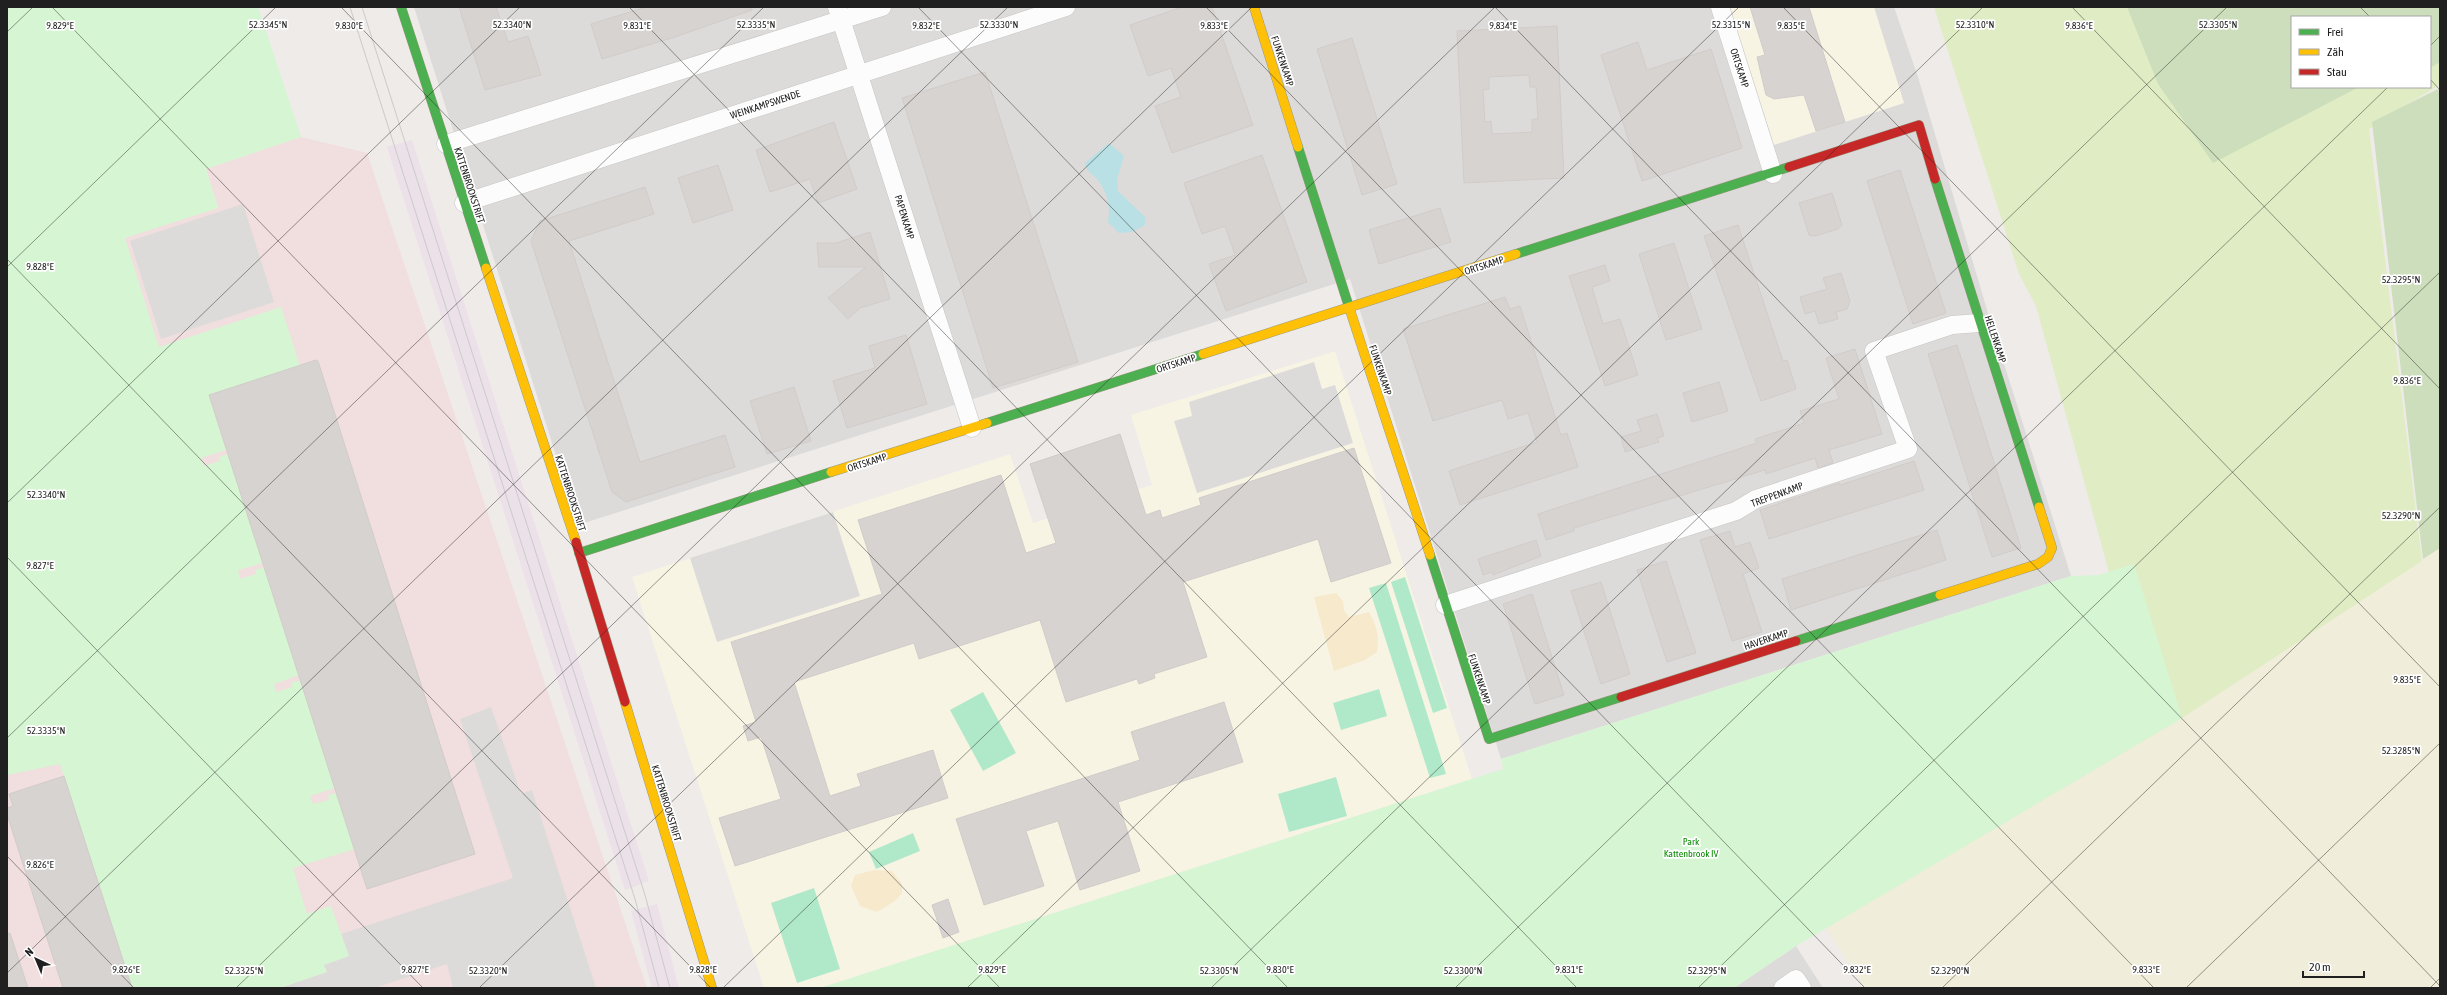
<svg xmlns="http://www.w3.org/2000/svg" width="2447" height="995" font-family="'Asap Condensed',sans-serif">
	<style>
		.residential { fill: #dddbda }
		.commercial { fill: #f1dede }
		.industrial { fill: #ece0e9 }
		.education { fill: #f7f4e4 }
		.religious { fill: #dcdbda }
		.farmland { fill: #f0edda }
		.grass { fill: #e0edc4; fill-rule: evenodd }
		.forest { fill: #ccdebb }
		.sand { fill: #f7e9cc }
		.park { fill: #d6f5d2 }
		.pitch { fill: #b0e9c9 }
		.water { fill: #b9e0e4 }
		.building { fill: #d7d3d1; stroke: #d1ccc9; fill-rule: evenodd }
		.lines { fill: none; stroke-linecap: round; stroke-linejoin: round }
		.street-casing { stroke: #c7c6c4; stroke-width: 19 }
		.fast-casing { stroke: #9a987f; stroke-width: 10 }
		.slow-casing { stroke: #9a987f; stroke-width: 10 }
		.jam-casing { stroke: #9a987f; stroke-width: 10 }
		.street { stroke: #fcfcfc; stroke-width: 18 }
		.fast { stroke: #4caf50; stroke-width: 9 }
		.slow { stroke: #ffc107; stroke-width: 9 }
		.jam { stroke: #c62828; stroke-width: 9 }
		.tram { stroke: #cbcbca; stroke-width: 1 }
		.ticks { fill: none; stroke: #202020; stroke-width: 1; stroke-opacity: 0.45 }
		.labels { text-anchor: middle; stroke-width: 3.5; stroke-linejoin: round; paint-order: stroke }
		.street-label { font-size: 10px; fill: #202020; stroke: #fff }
		.park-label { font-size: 10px; fill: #088a02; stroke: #fff }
		.ticks-label { font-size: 10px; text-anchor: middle; fill: #202020; stroke: #fff; stroke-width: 3.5; stroke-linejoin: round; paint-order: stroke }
	</style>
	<rect width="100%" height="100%" fill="#eeebe8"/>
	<path class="residential" d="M414 7H1894L1918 77 1988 313 2071 576 1501 759 1350 279 578 525Z
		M1796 946 1823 988H1734Z"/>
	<path class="commercial" d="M301 137 367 153 647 988H7V274L218 207 206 169Z"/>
	<path class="industrial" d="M412 140 649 881 625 890 387 147Z
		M657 904 679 988H652L631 911Z"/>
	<path class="education" d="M1730 7H1874L1904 103 1774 145Z
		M1335 351 1472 779 820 988H764L632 577 1010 454 1033 523 1152 485 1131 415Z"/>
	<path class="religious" d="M243 204 274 302 161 339 130 241Z
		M1314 362 1322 389 1335 385 1353 443 1197 493 1174 421 1192 416 1189 402Z
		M833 512 860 596 717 642 690 558Z
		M491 707 521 794 532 790 596 988H453L447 964 375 988H280L327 972 324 965 349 956 341 934 513 878 460 719Z"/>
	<path class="farmland" d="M2440 548V988H1865L1826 928 2182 718Z"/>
	<path class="grass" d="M1934 7H2440V85L2404 106 2408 111 2369 129 2422 561 2182 718 1826 928 1854 901 2118 605 2036 306 2019 274ZM2292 17H2430V87H2292Z"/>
	<path class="forest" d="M2127 7H2440V62L2430 68V17H2292V87H2359L2213 163 2158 84Z
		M2440 88V548L2423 559 2372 122Z"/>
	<path class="sand" d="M1336 593 1343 601 1344 610 1349 617 1369 612C1376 625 1380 636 1377 652L1365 660 1334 671 1314 597Z
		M874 870 892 871 902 884V893L895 901 877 912 860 906 851 886 855 875Z"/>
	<path class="park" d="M7 7H258L301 137 206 169 218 208 125 238 159 347 281 307 300 366 209 395 226 450 201 458 204 466 220 461 219 457 228 454 263 563 238 570 240 579 256 574 255 570 264 567 299 675 274 684 276 692 292 687 291 683 300 680 335 788 310 796 313 804 329 800 328 795 337 793 355 849 293 868 307 914 331 906 349 956 324 965 327 972 280 988H132L60 764 7 775Z
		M2134 564 2182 718 1796 946 1734 988H820L1503 769 1501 759 2071 576 2099 575Z"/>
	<path class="pitch" d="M1405 577 1447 708 1433 713 1391 582Z
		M1386 583 1446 774 1430 778 1369 588Z
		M1379 689 1387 716 1341 730 1333 703Z
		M983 692 1016 753 983 771 950 710Z
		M1336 777 1347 816 1289 832 1278 794Z
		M913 833 920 851 876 869 869 852Z
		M814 888 840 969 797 983 771 903Z"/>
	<path class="water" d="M1109 143 1124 156 1117 179 1118 191 1145 217V225L1132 232 1119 233 1108 222C1111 206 1107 191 1096 178 1091 173 1086 171 1085 163Z"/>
	<path class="building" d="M459 7H496L508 42 528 36 541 75 485 90Z
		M646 7H752V10L675 37 602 59 591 24Z
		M1182 7H1212L1253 125 1172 153 1155 106 1181 97 1171 68 1148 76 1130 25Z
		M1750 7H1809L1845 122 1816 131 1804 95 1774 99 1766 95 1757 57 1765 55Z
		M1557 26 1564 178 1464 183 1457 31ZM1529 75 1530 87H1536L1538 119H1532V132L1492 134 1491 121 1485 122 1483 90 1489 89V77Z
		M1352 38 1397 184 1362 195 1317 49Z
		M1638 42 1647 70 1711 49 1742 148 1642 181 1601 55Z
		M985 72 1078 362 993 388 902 98Z
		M834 122 857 189 818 203 810 179 770 192 756 150Z
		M1262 155 1307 282 1226 311 1209 264 1235 255 1225 226 1202 234 1184 183Z
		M718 165 733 210 693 223 678 178Z
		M1900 170 1946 313 1913 324 1867 181Z
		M645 187 654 214 569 241 640 462 725 435 735 467 626 502 612 492 531 241 540 221Z
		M1832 193 1842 225 1838 229 1815 236 1809 235 1799 203Z
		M1440 208 1451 242 1379 264 1369 230Z
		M1738 225 1783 361 1787 360 1796 389 1761 401 1704 236Z
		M870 232 890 299 860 308 848 319 828 298 866 267H819L817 243H836Z
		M1674 243 1702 329 1666 340 1639 254Z
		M1605 265 1610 281 1592 287 1603 324 1620 319 1638 375 1605 386 1569 276Z
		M1841 273 1850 301 1847 309 1836 312 1838 319 1819 324 1815 311 1805 314 1800 297 1827 289 1823 278Z
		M1505 297 1510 309 1520 306 1561 435 1567 433 1578 467 1460 505 1449 471 1537 442 1528 413 1508 419 1502 400 1433 421 1403 329Z
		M906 335 927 404 847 428 833 381 875 368 869 346Z
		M1957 345 2021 548 1992 557 1928 354Z
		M1855 349 1882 434 1829 450 1833 463 1818 468 1815 458 1766 474 1765 470 1574 528V531L1546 540 1538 514 1757 443 1755 439 1804 423 1800 411 1839 399 1826 358Z
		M316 360 318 361 475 854 367 889 209 395Z
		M1719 382 1728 411 1692 422 1683 393Z
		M794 387 811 441 767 454 750 401Z
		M1657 414 1664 436 1657 438 1659 442 1625 452 1621 437 1641 431 1637 420Z
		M1120 434 1146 515 1160 510 1162 518 1201 505 1199 498 1354 448 1391 563 1331 582 1318 539 1183 582 1207 657 1154 674 1155 678 1139 684 1137 679 1066 702 1040 620 919 659 914 643 794 682 830 796 861 786 857 774 933 750 948 798 735 866 719 818 781 799 761 737 748 741 743 726 756 722 731 642 882 594 858 520 1001 475 1026 553 1056 543 1030 464Z
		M1914 461 1924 490 1769 539 1760 510 1839 483 1840 485Z
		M1937 530 1946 560 1791 610 1782 579Z
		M1730 531 1735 547 1750 542 1759 568 1743 574 1762 632 1732 641 1700 540Z
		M1536 540 1541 556 1493 575 1492 572 1483 575 1478 559Z
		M1666 561 1696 653 1667 662 1637 570Z
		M1601 582 1630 674 1601 684 1571 591Z
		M1532 594 1564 695 1535 704 1503 604Z
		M1224 702 1243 762 1118 802 1140 871 1080 890 1058 821 1026 831 1044 886 984 905 956 819 1140 760 1131 732Z
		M64 776 132 988H63L12 830 7 814V808L13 806 9 794Z
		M948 899 959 932 943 938 932 905Z
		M10 933 28 988H7V934Z"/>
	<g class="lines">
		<defs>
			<path id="street" d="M837 7 972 428
				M1720 7 1773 174
				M446 144 882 7
				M464 203 1066 7
				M1445 605 1736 511 1756 499 1908 449 1874 351 1952 325 1979 323
				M1783 988 1796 979 1802 988"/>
			<path id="fast" d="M401 7 486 268
				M1298 147 1349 307
				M1935 179 2039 507
				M1516 254 1789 167
				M987 423 1203 354
				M579 553 831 472
				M1430 555 1489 739 1621 697
				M1796 641 1940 595"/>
			<path id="slow" d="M1254 7 1298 147
				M486 268 576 542
				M1349 307 1430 555
				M1203 354 1516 254
				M831 472 987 423
				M1940 595 2038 564 2048 557 2052 548 2039 507
				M625 702 712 988"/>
			<path id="jam" d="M1789 167 1919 125 1935 179
				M576 542 625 702
				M1621 697 1796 641"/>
		</defs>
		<use href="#street" class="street-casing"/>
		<use href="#fast" class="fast-casing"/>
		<use href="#slow" class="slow-casing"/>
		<use href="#jam" class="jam-casing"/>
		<use href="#street" class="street"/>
		<use href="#fast" class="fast"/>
		<use href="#slow" class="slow"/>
		<use href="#jam" class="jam"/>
		<path class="tram" d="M350 7 635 899 659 988
			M362 7 645 895 670 988"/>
	</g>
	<path class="ticks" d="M52 7 1000 988M341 7 1288 988M629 7 1577 988M918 7 1865 988M1206 7 2154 988M1495 7 2440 986M1783 7 2440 687M2072 7 2440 389M2360 7 2370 17M7 32 33 7M2430 46 2440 36M2430 79 2440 90M7 259 711 988M7 267 276 7M7 503 520 7M7 557 423 988M7 738 764 7M7 856 134 988M7 973 1008 7M236 988 1252 7M479 988 1495 7M723 988 1739 7M967 988 1983 7M1211 988 2227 7M1455 988 2388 87M1698 988 2440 272M1942 988 2440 507M2186 988 2440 743M2430 988 2440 978"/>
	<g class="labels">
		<g class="street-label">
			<text transform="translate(1283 61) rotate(72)" y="4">FUNKENKAMP</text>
			<text transform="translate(1740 68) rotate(72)" y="4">ORTSKAMP</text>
			<text transform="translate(765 104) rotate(-18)" y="4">WEINKAMPSWENDE</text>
			<text transform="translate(470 185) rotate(72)" y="4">KATTENBROOKSTRIFT</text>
			<text transform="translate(905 217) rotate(73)" y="4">PAPENKAMP</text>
			<text transform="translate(1484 265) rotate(-18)" y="4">ORTSKAMP</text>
			<text transform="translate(1996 339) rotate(72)" y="4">HELLENKAMP</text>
			<text transform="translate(1176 363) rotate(-18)" y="4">ORTSKAMP</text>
			<text transform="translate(1381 370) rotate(72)" y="4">FUNKENKAMP</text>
			<text transform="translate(867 462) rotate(-18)" y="4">ORTSKAMP</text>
			<text transform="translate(571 493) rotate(72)" y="4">KATTENBROOKSTRIFT</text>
			<text transform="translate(1777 494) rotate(-20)" y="4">TREPPENKAMP</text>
			<text transform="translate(1766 639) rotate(-18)" y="4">HAVERKAMP</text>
			<text transform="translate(1480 679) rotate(72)" y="4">FUNKENKAMP</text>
			<text transform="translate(667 803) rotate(73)" y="4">KATTENBROOKSTRIFT</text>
		</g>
		<g class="park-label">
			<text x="1691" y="845">Park<tspan x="1691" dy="12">Kattenbrook IV</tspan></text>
		</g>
	</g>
	<g class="ticks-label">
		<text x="268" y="28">52.3345°N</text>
		<text x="512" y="28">52.3340°N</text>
		<text x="756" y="28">52.3335°N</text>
		<text x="999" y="28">52.3330°N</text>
		<text x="1731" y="28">52.3315°N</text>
		<text x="1975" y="28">52.3310°N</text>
		<text x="2218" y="28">52.3305°N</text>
		<text x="349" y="29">9.830°E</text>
		<text x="1214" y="29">9.833°E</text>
		<text x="1503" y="29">9.834°E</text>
		<text x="60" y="29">9.829°E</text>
		<text x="637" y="29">9.831°E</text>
		<text x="926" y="29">9.832°E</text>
		<text x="1791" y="29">9.835°E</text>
		<text x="2079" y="29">9.836°E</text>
		<text x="40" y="270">9.828°E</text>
		<text x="2401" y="283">52.3295°N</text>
		<text x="2407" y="384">9.836°E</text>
		<text x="46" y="498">52.3340°N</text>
		<text x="2401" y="519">52.3290°N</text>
		<text x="40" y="569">9.827°E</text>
		<text x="2407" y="683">9.835°E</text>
		<text x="46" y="734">52.3335°N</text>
		<text x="2401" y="754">52.3285°N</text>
		<text x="40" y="868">9.826°E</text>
		<text x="126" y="973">9.826°E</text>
		<text x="415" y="973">9.827°E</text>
		<text x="703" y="973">9.828°E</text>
		<text x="992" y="973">9.829°E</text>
		<text x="1280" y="973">9.830°E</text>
		<text x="1569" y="973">9.831°E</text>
		<text x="1857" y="973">9.832°E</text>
		<text x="2146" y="973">9.833°E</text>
		<text x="244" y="974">52.3325°N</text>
		<text x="488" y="974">52.3320°N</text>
		<text x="1219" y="974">52.3305°N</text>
		<text x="1463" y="974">52.3300°N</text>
		<text x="1707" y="974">52.3295°N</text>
		<text x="1950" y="974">52.3290°N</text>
	</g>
	<rect width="2447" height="995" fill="none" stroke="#202020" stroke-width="16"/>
	<rect x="2291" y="16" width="140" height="72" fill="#ffffff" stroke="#a6a6a6"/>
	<rect x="2299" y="29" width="20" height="6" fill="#4caf50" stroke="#a6a6a6"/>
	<text x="2327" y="36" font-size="12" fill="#202020">Frei</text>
	<rect x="2299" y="49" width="20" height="6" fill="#ffc107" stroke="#a6a6a6"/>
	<text x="2327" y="56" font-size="12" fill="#202020">Zäh</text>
	<rect x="2299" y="69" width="20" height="6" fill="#c62828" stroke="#a6a6a6"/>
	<text x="2327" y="76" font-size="12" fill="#202020">Stau</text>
	<g transform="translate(36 959) rotate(316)" stroke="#ffffff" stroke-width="3" paint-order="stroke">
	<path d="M0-3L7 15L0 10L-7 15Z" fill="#202020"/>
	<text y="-6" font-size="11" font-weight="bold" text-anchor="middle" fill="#202020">N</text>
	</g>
	<path d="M2303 971v6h61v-6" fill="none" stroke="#202020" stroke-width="2"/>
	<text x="2309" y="971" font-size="12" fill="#202020" stroke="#ffffff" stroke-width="3" paint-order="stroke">20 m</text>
</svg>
